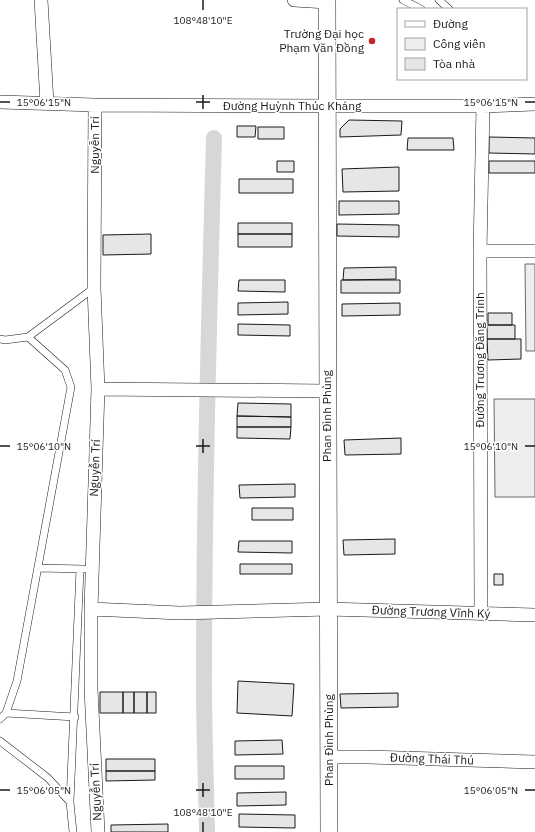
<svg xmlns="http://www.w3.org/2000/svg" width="535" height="832" font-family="'IBM Plex Sans',sans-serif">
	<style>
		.green { fill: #ededed; stroke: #6a6a6a }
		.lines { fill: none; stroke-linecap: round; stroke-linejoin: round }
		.canal { stroke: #d7d7d7; stroke-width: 16 }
		.building { fill: #e6e6e6; stroke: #1a1a1a }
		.service-casing { stroke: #1a1a1a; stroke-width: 8 }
		.minor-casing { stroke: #1a1a1a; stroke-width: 14 }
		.tertiary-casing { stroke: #1a1a1a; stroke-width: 18 }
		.service { stroke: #fff; stroke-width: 7 }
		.minor { stroke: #fff; stroke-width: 13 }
		.tertiary { stroke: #fff; stroke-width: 17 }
		.ticks { fill: none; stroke: #1a1a1a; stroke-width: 1.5 }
		.poi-dot { fill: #c62828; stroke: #fff; stroke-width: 1.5 }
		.labels { text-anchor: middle; stroke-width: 3; stroke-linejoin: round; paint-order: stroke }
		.poi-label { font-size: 12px; fill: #1a1a1a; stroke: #fff; text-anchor: end }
		.street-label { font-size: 12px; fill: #1a1a1a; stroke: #fff }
		.ticks-label { font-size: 10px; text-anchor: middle; fill: #1a1a1a; stroke: #fff; stroke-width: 3; stroke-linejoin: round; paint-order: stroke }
	</style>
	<rect width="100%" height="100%" fill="#fff"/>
	<path class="green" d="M525 264H535V351H526Z
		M494 399H535V497H495Z"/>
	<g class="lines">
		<path class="canal" d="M207 832C206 782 204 732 204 682 204 500 209 319 214 138"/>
	</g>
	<path class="building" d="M349 120 402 121 401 135 340 137V129Z
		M237 126H256L255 137H237Z
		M258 127H284V139H258Z
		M489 137 535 138V154L489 153Z
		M408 138H453L454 150H407Z
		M277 161H294V172H277Z
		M489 161H535V173H489Z
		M399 167V191L343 192 342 169Z
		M239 179H293V193H239Z
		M339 201H399V214L339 215Z
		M238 223H292V234H238Z
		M337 224 399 225V237L337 236Z
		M151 234V254L103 255V235Z
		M238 234H292V247H238Z
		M396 267V279L343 280 344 268Z
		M239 280H285V292L238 291Z
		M341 280H400V293H341Z
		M288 302V314L238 315V303Z
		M400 303V315L342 316V304Z
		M488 313H512V325H488Z
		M238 324 290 325V336L238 335Z
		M487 325H515V339H487Z
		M487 339H521V359L488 360Z
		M238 403 291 404V417L237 416Z
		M237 416 291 417V427H237Z
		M237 427H291L290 439 237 438Z
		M401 438V454L345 455 344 440Z
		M295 484V497L240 498 239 485Z
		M252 508H293V520H252Z
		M395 539V554L344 555 343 540Z
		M239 541H292V553L238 552Z
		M240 564H292V574H240Z
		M494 574H503V585H494Z
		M238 681 294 684 292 716 237 713Z
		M100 692H123V713H100Z
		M123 692H134V713H123Z
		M134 692H147V713H134Z
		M147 692H156V713H147Z
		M398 693V707L341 708 340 694Z
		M282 740 283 754 235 755V741Z
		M106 759H155V771H106Z
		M235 766H284V779H235Z
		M106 771H155V780L106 781Z
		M286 792V805L237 806V793Z
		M239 814 295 815V828L239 827Z
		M168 824V832H111V825Z"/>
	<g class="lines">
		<defs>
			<path id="service" d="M403 0 421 9
				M439 0 449 9
				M0 339 5 340 28 337 94 288
				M38 568 84 569
				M6 713 75 717
				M0 719 6 713 17 681 71 387 65 370 28 337
				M0 741 48 778 70 802 73 832
				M70 802 80 569"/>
			<path id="minor" d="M41 0 47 103
				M294 0 327 2
				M0 102 95 105 327 106H483L535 104
				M95 105 94 288 98 389 91 609V689L98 832
				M480 251H535
				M98 389 327 391
				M91 609 180 613 328 609 535 615
				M481 614 480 251 483 106
				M329 757H368L535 762"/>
			<path id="tertiary" d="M327 0 329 832"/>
		</defs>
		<use href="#service" class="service-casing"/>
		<use href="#minor" class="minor-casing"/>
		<use href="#tertiary" class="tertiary-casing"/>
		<use href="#service" class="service"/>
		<use href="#minor" class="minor"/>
		<use href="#tertiary" class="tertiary"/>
	</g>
	<path class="ticks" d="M203 0V10M203 95V109M0 102H10M196 102H210M525 102H535M203 439V453M0 446H10M196 446H210M525 446H535M203 783V797M0 790H10M196 790H210M525 790H535M203 822V832"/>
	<circle class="poi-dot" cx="372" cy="41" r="4"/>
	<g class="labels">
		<g class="poi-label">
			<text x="364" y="38">Trường Đại học<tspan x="364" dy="14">Phạm Văn Đồng</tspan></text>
		</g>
		<g class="street-label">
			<text x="292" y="110">Đường Huỳnh Thúc Kháng</text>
			<text transform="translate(95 145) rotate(-90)" y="4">Nguyễn Trí</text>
			<text transform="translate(480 360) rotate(-90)" y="4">Đường Trương Đăng Trinh</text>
			<text transform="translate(327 416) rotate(-90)" y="4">Phan Đình Phùng</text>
			<text transform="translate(95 468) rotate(-88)" y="4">Nguyễn Trí</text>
			<text transform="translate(431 612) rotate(2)" y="4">Đường Trương Vĩnh Ký</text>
			<text transform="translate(329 740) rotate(-90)" y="4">Phan Đình Phùng</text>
			<text transform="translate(432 759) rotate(2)" y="4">Đường Thái Thú</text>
			<text transform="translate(96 792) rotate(-93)" y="4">Nguyễn Trí</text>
		</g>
	</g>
	<g class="ticks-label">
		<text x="203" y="24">108°48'10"E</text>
		<text x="44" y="106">15°06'15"N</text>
		<text x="491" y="106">15°06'15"N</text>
		<text x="44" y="450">15°06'10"N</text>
		<text x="491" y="450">15°06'10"N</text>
		<text x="44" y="794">15°06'05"N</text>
		<text x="491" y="794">15°06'05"N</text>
		<text x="203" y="816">108°48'10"E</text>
	</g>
	<rect x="397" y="8" width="130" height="72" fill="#ffffff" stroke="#a3a3a3"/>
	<rect x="405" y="21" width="20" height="6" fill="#ffffff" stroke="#a3a3a3"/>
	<text x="433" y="28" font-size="12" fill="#1a1a1a">Đường</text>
	<rect x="405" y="38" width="20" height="12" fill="#ededed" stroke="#a3a3a3"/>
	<text x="433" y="48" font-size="12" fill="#1a1a1a">Công viên</text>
	<rect x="405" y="58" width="20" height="12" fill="#e6e6e6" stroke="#a3a3a3"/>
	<text x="433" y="68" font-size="12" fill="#1a1a1a">Tòa nhà</text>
</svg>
